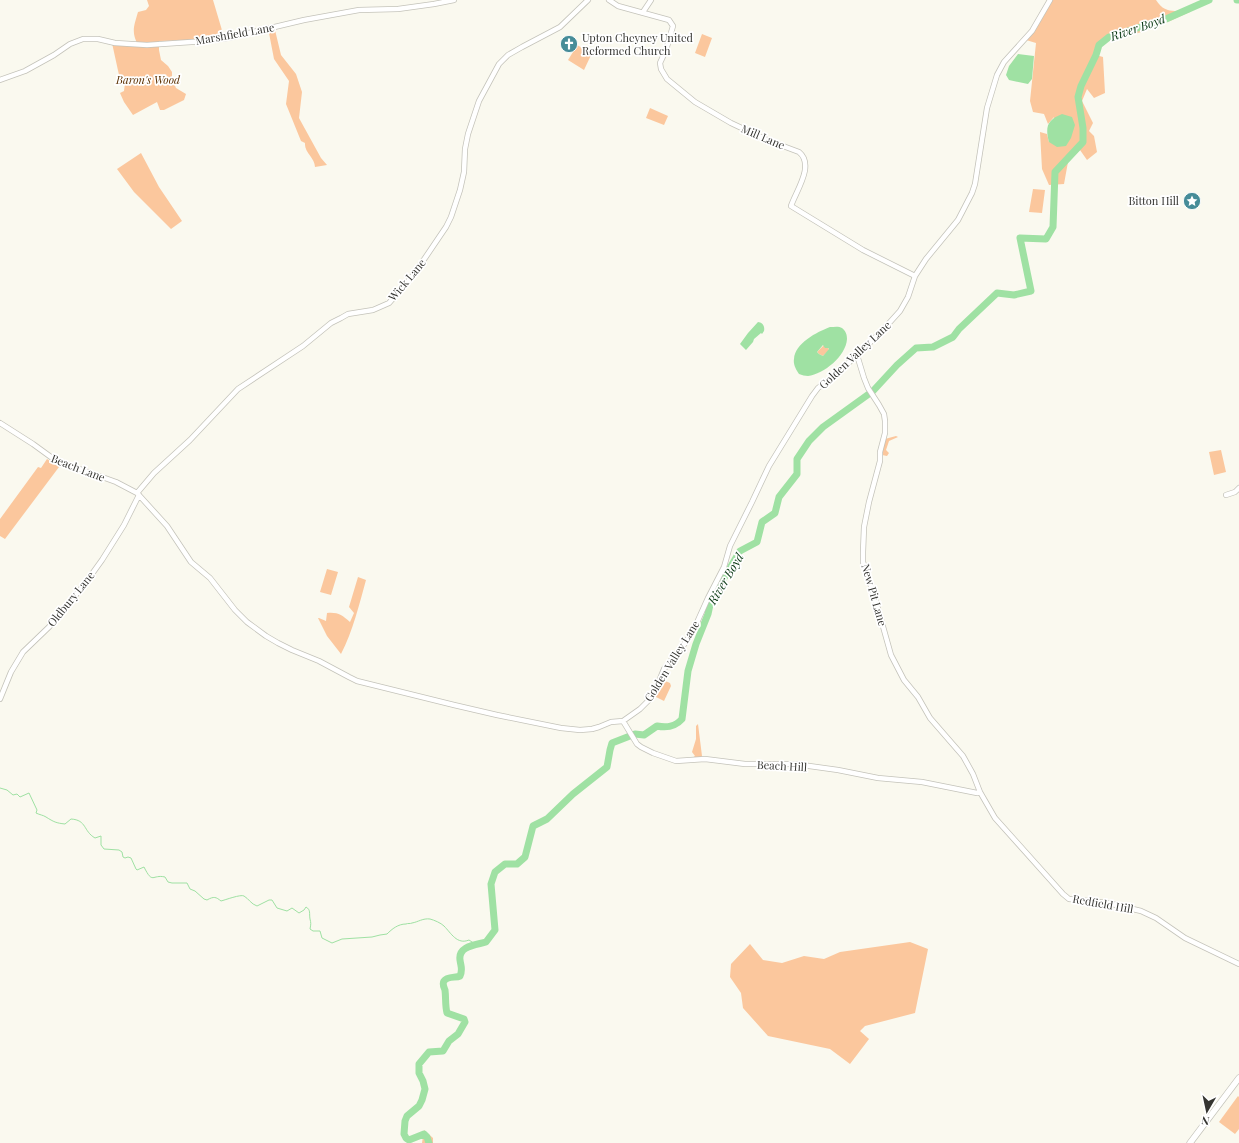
<svg xmlns="http://www.w3.org/2000/svg" width="1239" height="1143" font-family="'Playfair Display',serif">
	<style>
		.green { fill: #fbc79d }
		.water { fill: #9fe1a3; fill-rule: evenodd }
		.lines { fill: none; stroke-linecap: round; stroke-linejoin: round }
		.stream { stroke: #9fe1a3; stroke-width: 1 }
		.river { stroke: #9fe1a3; stroke-width: 7 }
		.minor-casing { stroke: #c4c3ba; stroke-width: 6 }
		.major-casing { stroke: #c4c3ba; stroke-width: 7 }
		.minor { stroke: #fff; stroke-width: 4.5 }
		.major { stroke: #fff; stroke-width: 5.5 }
		.labels { text-anchor: middle; stroke-width: 3.5; stroke-linejoin: round; paint-order: stroke }
		.street-label { font-size: 11px; fill: #353531; stroke: #fff }
		.poi-label { font-size: 11px; fill: #353531; stroke: #fff; text-anchor: start }
		.park-label { font-size: 11px; font-style: italic; fill: #5b3000; stroke: #fff }
		.water-label { font-size: 12px; font-style: italic; fill: #04350e; stroke: #fff }
	</style>
	<rect width="100%" height="100%" fill="#faf9ef"/>
	<path class="green" d="M147 0H213L224 37 206 40 159 41V50L161 60 168 66 172 72V79L176 88 186 94 184 100 164 110H160L157 102 133 115 124 102 120 93 124 91 125 83 119 75 112 43 138 45C131 32 134 26 138 12L146 10 149 6Z
		M1052 0H1156C1165 14 1174 11 1189 10L1190 12C1167 22 1134 39 1109 37L1099 45 1096 55 1103 57 1105 93 1094 98 1087 89 1082 101 1093 123 1089 131 1094 136 1097 152 1087 160 1080 150 1068 162 1064 184 1049 185 1042 169 1040 132 1047 134 1049 142 1054 117 1048 124 1044 114 1033 112 1030 101 1036 43 1026 40Z
		M275 30 281 55 296 74 302 92 299 118 321 158 327 165 315 167C315 158 304 152 305 143L301 141 286 104 289 81 274 59 269 33Z
		M702 34 712 38 705 57 695 53Z
		M575 44 592 53 584 70 568 60 573 52H572Z
		M650 108 668 116 664 125 646 118Z
		M141 153 159 187 182 221 171 229 134 192 117 169Z
		M1033 189 1045 190 1042 213 1029 212Z
		M824 345 828 348 829 350 823 356 819 354 817 352Z
		M896 436 898 437 889 441 886 450 889 453 887 456 882 455 885 439Z
		M1221 450 1226 472 1214 475 1209 452Z
		M47 459 59 467 5 539 0 536V519L38 467 41 468Z
		M327 569 338 572 331 595 320 592Z
		M358 577 366 580C359 605 353 631 341 654L327 636 318 618H319L326 621 327 613C338 612 342 615 350 622L354 613 349 607Z
		M663 680 670 683 671 686 664 701 656 697Z
		M698 724 702 756 700 758H692L695 756 692 752 696 739V726Z
		M910 942 928 949 915 1013 865 1026 860 1031 869 1039 850 1064 830 1049 768 1036 743 1008 741 993 730 977 731 964 750 944 763 960 782 963 804 956 824 959 840 952Z
		M1238 1096 1239 1097V1129L1235 1134 1219 1122Z
		M424 1130 433 1138V1143H422Z"/>
	<path class="water" d="M1018 54 1034 56 1032 79 1028 84 1009 80 1006 75 1009 66Z
		M1062 114 1072 117 1075 125 1071 138 1066 146 1057 147 1049 142C1045 127 1047 120 1062 114Z
		M758 322C763 322 765 327 764 331L762 334 761 333 754 339 753 342 746 350 740 344 748 333Z
		M830 327C834 327 839 326 842 328 846 331 847 335 847 339 846 356 824 374 808 376 805 376 802 375 799 374 796 370 793 364 794 359 795 343 817 332 830 327ZM823 345 825 348H828L829 349 823 356 819 354 817 352Z"/>
	<g class="lines">
		<path class="stream" d="M0 788 7 790 13 795 17 794 20 797 29 793 37 810 36 813C40 815 43 815 46 817 54 822 56 823 65 824L71 819C87 820 83 831 95 838L101 836V845L104 849 119 850 122 852 123 857 125 858 128 857 131 858 136 869 137 870 144 867C153 885 152 874 165 877L168 882 172 883H187L190 889 195 891 204 899 207 900C214 896 216 897 221 901 225 900 241 894 244 896 249 899 251 904 257 906L269 900H272L277 908 287 911 292 908 299 913 304 910 306 907C311 910 309 913 310 919 311 923 311 924 310 929L313 931H320L322 938 332 943 342 939 372 937 380 935 387 934C392 929 398 924 406 924 408 923 410 924 412 923 418 922 423 918 430 919 434 920 441 923 444 926 451 933 457 945 469 940L475 944"/>
		<path class="river" d="M1237 0H1239
			M429 1143 427 1137 424 1134 409 1140 406 1138 404 1134 405 1121 407 1116 419 1106 422 1100 425 1089 423 1081 419 1073V1064L429 1052 443 1051 449 1041 458 1034 465 1022 464 1019 447 1013C445 1005 446 998 445 990 444 987 442 984 444 981 447 976 456 978 460 976 463 970 461 967 460 960 458 946 476 945 486 942L495 930 491 884 495 872 505 864H517L525 857 533 826 547 819 573 794 607 767 610 750 612 743 635 734 644 735 657 726C667 728 675 727 682 719L688 671 696 644 708 614 711 600 740 551 757 542 762 522 775 513 779 497 797 474V459L809 441 823 427 873 391 897 365 916 348 933 347 953 337 959 329 997 293 1014 295 1031 291 1020 238 1046 239 1053 227 1055 172 1083 142V128L1078 97 1081 86 1096 55 1099 45 1109 37 1166 19 1209 0"/>
		<defs>
			<path id="minor" d="M609 0 618 6 669 20 673 26 666 50 660 63 661 69 667 79 695 102 731 123 767 140 799 152C815 165 796 191 791 206L863 250 915 276
				M643 12 651 0
				M0 80 25 71 54 55 70 44 83 39H98L115 43 147 45 206 41 228 38 304 20 359 10 398 9 434 4 454 0
				M857 355 864 378 868 388 879 405 884 414 885 421V433L880 452V461L869 502 864 527 863 552V562L875 598 891 655 904 680 918 697 930 718 963 756 973 774 980 792 995 818 1063 894 1069 899 1108 903 1141 911 1156 918 1185 938 1239 964
				M0 423 33 444 55 460 116 482 137 493 167 526 191 562 210 578 235 610 247 622 266 636 278 643 292 650 319 661 349 677 357 681 454 705 497 715 561 728 580 730 592 729 599 727 611 722 623 721
				M137 493 154 473 190 440 238 389 303 346 331 323 341 318 348 314 373 310 389 303 411 278 425 258 446 227 451 217 460 190 464 172 465 149 468 134 479 101 499 64 508 55 522 47 560 27 588 0
				M1226 495 1235 492 1239 488
				M0 699 11 672 23 652 49 627 84 585 102 560 124 525 139 495
				M623 721 640 709 648 701 655 691 664 669 686 642 695 627 708 598 724 567 730 546 752 502 769 466 812 396 818 388 840 371 881 332 900 311 908 297 915 276 926 259 958 220 972 193 975 184 987 108 997 75 1004 62 1032 31 1050 0
				M623 721 637 744 641 747 653 753 676 761 705 759 745 764H795L838 770 878 778 922 782 977 793 980 792"/>
			<path id="major" d="M1190 1143 1239 1078"/>
		</defs>
		<use href="#minor" class="minor-casing"/>
		<use href="#major" class="major-casing"/>
		<use href="#minor" class="minor"/>
		<use href="#major" class="major"/>
	</g>
	<defs>
		<symbol id="church-disc" viewBox="-11 -11 22 22"><circle r="9.5" fill="#468c98" stroke="#fff"/><path d="M-1.2-6h2.4v3.5h3.3v2.4h-3.3V6h-2.4V-.1h-3.3v-2.4h3.3Z" fill="#fff"/></symbol>
		<symbol id="sight-disc" viewBox="-11 -11 22 22"><circle r="9.5" fill="#468c98" stroke="#fff"/><path d="M0-6L1.8-2.2L6-1.7L2.9 1.2L3.7 5.4L0 3.3L-3.7 5.4L-2.9 1.2L-6-1.7L-1.8-2.2Z" fill="#fff"/></symbol>
	</defs>
	<g fill-rule="evenodd">
		<use href="#church-disc" x="559" y="34" width="20" height="20"/>
		<use href="#sight-disc" x="1182" y="191" width="20" height="20"/>
	</g>
	<g class="labels">
		<g class="street-label">
			<text transform="translate(235 34) rotate(-10)" y="4">Marshfield Lane</text>
			<text transform="translate(763 137) rotate(23)" y="4">Mill Lane</text>
			<text transform="translate(407 280) rotate(-50)" y="4">Wick Lane</text>
			<text transform="translate(855 355) rotate(-43)" y="4">Golden Valley Lane</text>
			<text transform="translate(78 468) rotate(21)" y="4">Beach Lane</text>
			<text transform="translate(874 595) rotate(74)" y="4">New Pit Lane</text>
			<text transform="translate(71 599) rotate(-51)" y="4">Oldbury Lane</text>
			<text transform="translate(672 661) rotate(-58)" y="4">Golden Valley Lane</text>
			<text transform="translate(782 766) rotate(3)" y="4">Beach Hill</text>
			<text transform="translate(1103 904) rotate(10)" y="4">Redfield Hill</text>
		</g>
		<g class="poi-label">
			<text x="582" y="42">Upton Cheyney United<tspan x="582" dy="13">Reformed Church</tspan></text>
			<text x="1179" y="205" text-anchor="end">Bitton Hill</text>
		</g>
		<g class="park-label">
			<text x="148" y="84">Baron's Wood</text>
		</g>
		<g class="water-label">
			<text transform="translate(1138 28) rotate(-19)" y="4">River Boyd</text>
			<text transform="translate(726 579) rotate(-59)" y="4">River Boyd</text>
		</g>
	</g>
	<g transform="translate(1207 1111) rotate(189)" stroke="#ffffff" stroke-width="3" paint-order="stroke">
	<path d="M0-3L7 15L0 10L-7 15Z" fill="#353531"/>
	<text y="-6" font-size="11" font-weight="bold" text-anchor="middle" fill="#353531">N</text>
	</g>
</svg>
